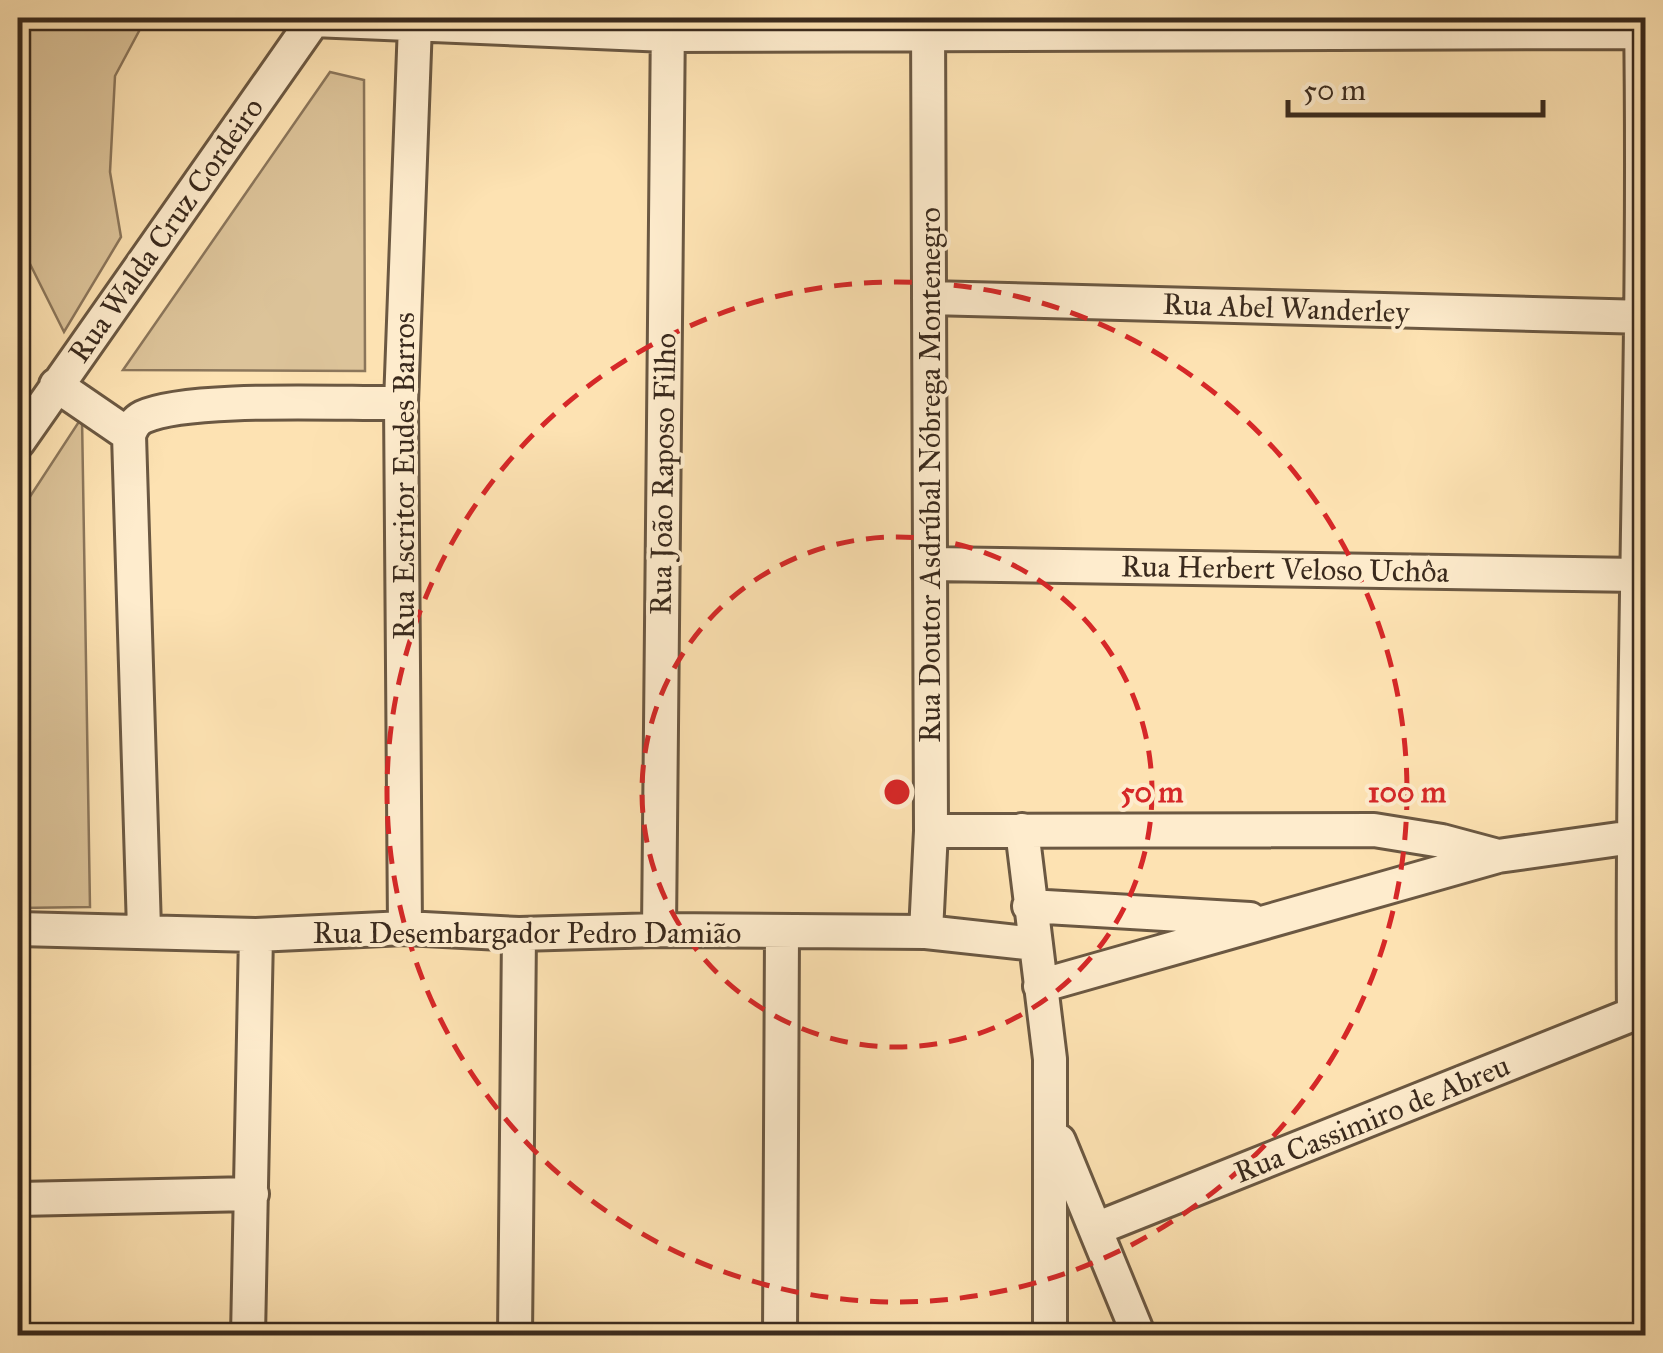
<svg xmlns="http://www.w3.org/2000/svg" width="1663" height="1353" font-family="'IM FELL Great Primer',serif">
	<style>
		.green { fill: #dcc399; stroke: #8b765b; stroke-width: 2.5 }
		.lines { fill: none; stroke-linecap: round; stroke-linejoin: round }
		.minor-casing { stroke: #6b5842; stroke-width: 38 }
		.minor { stroke: #feeccd; stroke-width: 32 }
		.ring { fill: none; stroke: #d62828; stroke-width: 5; stroke-dasharray: 18 12 }
		.labels { text-anchor: middle; stroke-width: 8; stroke-linejoin: round; paint-order: stroke }
		.street-label { font-size: 30px; fill: #3a2a1d; stroke: #feeccd }
		.centre { fill: #d62828; stroke: #feeccd; stroke-width: 5 }
		.ring-label { font-size: 30px; text-anchor: middle; font-weight: bold; fill: #d62828; stroke: #feeccd; stroke-width: 8; stroke-linejoin: round; paint-order: stroke }
	</style>
	<rect width="100%" height="100%" fill="#fde2b2"/>
	<filter id="stains"><feTurbulence type="fractalNoise" baseFrequency=".002" numOctaves="4"/><feColorMatrix values="0 0 0 0 .2 0 0 0 0 .09 0 0 0 0 .02 0 0 0 .5 -.17"/></filter>
	<radialGradient id="worn" r=".72"><stop offset=".6" stop-color="#630" stop-opacity="0"/><stop offset="1" stop-color="#630" stop-opacity=".3"/></radialGradient>
	<path class="green" d="M18 18H146L115 76 110 172 121 237 64 332 29 262 18 283Z
		M330 72 364 80 365 371 123 370Z
		M82 417 90 907 18 908V515Z"/>
	<g class="lines">
		<defs>
			<path id="minor" d="M313 20 667 35 1641 32
				M929 298 1646 317
				M56 385 129 435
				M129 435 144 929
				M129 435C132 427 135 421 143 417 187 396 345 404 401 403
				M18 442 315 18
				M931 564 1639 575
				M1022 830 1050 1059V1336
				M931 831 1374 830 1442 841 1498 856
				M1029 906 1250 919
				M405 928 401 403 415 24
				M18 929 256 935 405 928 519 934 659 930 926 932 1036 944
				M659 930 668 18
				M926 932 931 831 928 18
				M1040 986 1498 856 1633 837
				M1634 1014C1631 682 1646 350 1641 18
				M1059 1141 1139 1336
				M18 1199 252 1194
				M1098 1228 1646 1009
				M248 1336 256 935
				M515 1336 519 934
				M780 1336 782 934"/>
		</defs>
		<use href="#minor" class="minor-casing"/>
		<use href="#minor" class="minor"/>
	</g>
	<g class="ring">
		<circle cx="897" cy="792" r="255"/>
		<circle cx="897" cy="792" r="510"/>
	</g>
	<g class="labels">
		<g class="street-label">
			<text transform="translate(166 230) rotate(-55)" y="10">Rua Walda Cruz Cordeiro</text>
			<text transform="translate(1286 308) rotate(2)" y="10">Rua Abel Wanderley</text>
			<text transform="translate(663 474) rotate(-89)" y="10">Rua João Raposo Filho</text>
			<text transform="translate(930 475) rotate(-90)" y="10">Rua Doutor Asdrúbal Nóbrega Montenegro</text>
			<text transform="translate(404 476) rotate(-90)" y="10">Rua Escritor Eudes Barros</text>
			<text transform="translate(1285 569) rotate(1)" y="10">Rua Herbert Veloso Uchôa</text>
			<text x="527" y="943">Rua Desembargador Pedro Damião</text>
			<text transform="translate(1372 1119) rotate(-22)" y="10">Rua Cassimiro de Abreu</text>
		</g>
	</g>
	<circle cx="897" cy="792" r="15" class="centre"/>
	<g class="ring-label">
		<text x="1152" y="802">50 m</text>
		<text x="1407" y="802">100 m</text>
	</g>
	<rect width="1663" height="1353" fill="none" stroke="#fde2b2" stroke-width="60"/>
	<rect x="20" y="20" width="1623" height="1313" fill="none" stroke="#3a2a1d" stroke-width="5"/>
	<rect x="30" y="30" width="1603" height="1293" fill="none" stroke="#3a2a1d" stroke-width="2.5"/>
	<path d="M1288 100v15h255v-15" fill="none" stroke="#3a2a1d" stroke-width="5"/>
	<text x="1303" y="100" font-size="30" fill="#3a2a1d" stroke="#feeccd" stroke-width="8" paint-order="stroke">50 m</text>
	<rect width="100%" height="100%" filter="url(#stains)"/>
	<rect width="100%" height="100%" fill="url(#worn)"/>
</svg>
